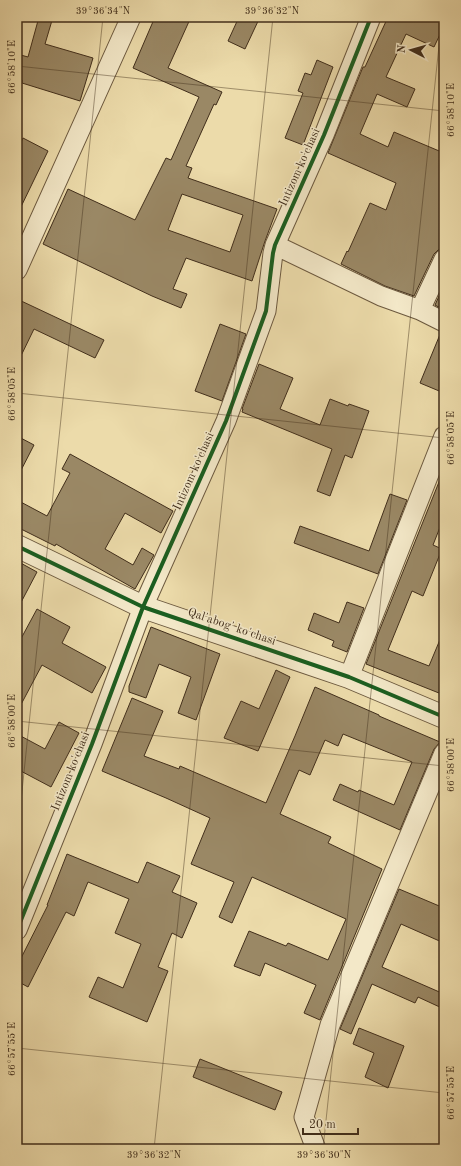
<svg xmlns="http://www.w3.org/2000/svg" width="461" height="1166" font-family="'Old Standard TT',serif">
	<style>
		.building { fill: #9a8865; stroke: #412e1b; fill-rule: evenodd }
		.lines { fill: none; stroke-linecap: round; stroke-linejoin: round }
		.minor-casing { stroke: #6c593f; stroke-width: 21 }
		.tertiary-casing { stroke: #6c593f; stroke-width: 24 }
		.minor { stroke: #f3e8c8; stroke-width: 19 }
		.tertiary { stroke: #f3e8c8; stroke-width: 22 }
		.cycleway-casing { stroke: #f3e8c8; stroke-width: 6 }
		.cycleway { stroke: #1b5e20; stroke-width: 4 }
		.ticks { fill: none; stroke: #412e1b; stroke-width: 1; stroke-opacity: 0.45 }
		.labels { text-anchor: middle; stroke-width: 3; stroke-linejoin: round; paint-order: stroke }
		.street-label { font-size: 12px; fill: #412e1b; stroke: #f3e8c8 }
		.neatline { fill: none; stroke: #412e1b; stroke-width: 1.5 }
		.ticks-label { font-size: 10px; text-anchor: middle; fill: #412e1b }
	</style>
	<rect width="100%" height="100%" fill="#ecdbaa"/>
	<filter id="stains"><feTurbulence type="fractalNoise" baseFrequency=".005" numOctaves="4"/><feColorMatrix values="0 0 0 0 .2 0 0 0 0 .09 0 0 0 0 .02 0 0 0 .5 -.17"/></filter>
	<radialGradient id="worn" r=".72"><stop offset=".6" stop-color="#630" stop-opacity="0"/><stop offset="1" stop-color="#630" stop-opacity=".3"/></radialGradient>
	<path class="building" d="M39 17H53L45 44 93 58 80 101 22 83V80L17 79V54L28 57Z
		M155 17H191L168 68 222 92 216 105 214 104 186 166 192 168 188 178 277 209 265 241 252 281 186 258 173 289 187 294 181 308 152 296 43 244 68 189 135 220 166 158 171 160 199 97 133 68ZM182 194 243 215 230 252 168 230Z
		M239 17H260L245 49 228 41Z
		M388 17H444V26L434 47 406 34 386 77 415 89 407 107 377 94 360 134 388 147 394 132 444 153V248L438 250 434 254 414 296 385 286 341 264 347 251 348 252 370 203 386 210 396 183 328 153 363 67H365Z
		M317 60 333 67 303 145 285 138 303 93 298 91 305 73 311 75Z
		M23 138 48 151 17 215V150Z
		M444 285V310L435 305Z
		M17 299 104 340 95 358 34 329 17 364Z
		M220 324 246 334 222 401 195 391Z
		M441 332 444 333V393L420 383Z
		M259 364 293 378 280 409 320 425 330 399 348 406 349 404 369 411 352 458 345 455 330 496 317 491 332 449 242 412 243 409H242Z
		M17 436 34 445 17 478Z
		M70 454 173 511 161 533 125 513 105 549 133 565 142 548 154 555 135 589 56 544 55 546 17 527V500L47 516 70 473 62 469Z
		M443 472H444V517L433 545 442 549 423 596 412 591 388 650 429 666 444 630V695L366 664Z
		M390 494 407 500 378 574 294 543 300 526 369 551Z
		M17 561 37 572 17 610Z
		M347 602 364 608 347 652 332 646 334 641 308 630 314 613 339 623Z
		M37 609 70 627 62 643 106 667 92 693 42 665 17 712V646Z
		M151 627 220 654 196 720 178 713 191 677 159 664 146 698 129 692V686Z
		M276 670 290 677 258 751 224 738 241 701 259 709Z
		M315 687 379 715V716L440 742 434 749 400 830 333 800 340 784 358 792 359 790 394 805 412 762 343 734 338 746 325 740 310 775 299 770 280 814 331 837 328 843 382 869 320 1020 304 1013 316 985 265 963 260 976 234 966 249 931 286 946 288 943 328 960 346 919 252 877 232 923 219 917 234 882 191 864 210 818 166 798 102 771 132 698 163 711 144 756 179 769 180 766 266 803 295 736Z
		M59 722 79 733 51 787 17 769V734L45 749Z
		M67 854 138 883 147 862 180 876 172 892 197 903 182 938 172 933 158 967 168 971 147 1022 89 997 98 977 123 988 141 944 115 933 129 899 88 882 74 916 66 912 28 987 17 981V966L48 905H47Z
		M399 889 444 908V943L401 924 382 967 444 994V1009L418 997 415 1003 372 984 351 1034 340 1029Z
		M359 1028 404 1046 388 1088 365 1077 374 1053 353 1044Z
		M200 1059 282 1092 275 1110 193 1077Z"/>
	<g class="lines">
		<defs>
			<path id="minor" d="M275 245 381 296 420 310 444 259
				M17 270 131 17
				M420 310 444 322
				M349 677 444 436
				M17 930 92 744 143 607 226 421 266 311 273 253 275 245 324 135 371 17
				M316 1149 304 1117 330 1025 444 753"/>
			<path id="tertiary" d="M17 546 143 607 349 677 444 717"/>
		</defs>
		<use href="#minor" class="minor-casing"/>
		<use href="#tertiary" class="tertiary-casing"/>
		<use href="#minor" class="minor"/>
		<use href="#tertiary" class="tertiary"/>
		<defs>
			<path id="cycleway" d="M17 546 143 607 349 677 444 717
				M17 930 92 744 143 607 226 421 266 311 273 253 275 245 324 135 371 17"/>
		</defs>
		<use href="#cycleway" class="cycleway-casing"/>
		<use href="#cycleway" class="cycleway"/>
	</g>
	<path class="ticks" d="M17 66 444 111M17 393 444 438M17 721 444 766M17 839 103 17M17 1048 444 1093M154 1149 273 17M323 1149 442 17"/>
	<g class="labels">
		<g class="street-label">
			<text transform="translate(299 167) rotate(-66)" y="4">Intizom ko'chasi</text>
			<text transform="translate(193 471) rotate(-66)" y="4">Intizom ko'chasi</text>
			<text transform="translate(232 626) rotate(19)" y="4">Qal'abog' ko'chasi</text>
			<text transform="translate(70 771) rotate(-68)" y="4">Intizom ko'chasi</text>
		</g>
	</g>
	<rect width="461" height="1166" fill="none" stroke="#ecdbaa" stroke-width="44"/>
	<g transform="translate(411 50) rotate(276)" stroke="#f3e8c8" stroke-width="3" paint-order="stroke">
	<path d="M0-3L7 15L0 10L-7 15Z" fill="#412e1b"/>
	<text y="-6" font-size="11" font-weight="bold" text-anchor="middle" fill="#412e1b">N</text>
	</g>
	<path d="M303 1128v6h55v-6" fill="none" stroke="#412e1b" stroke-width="2"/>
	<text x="309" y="1128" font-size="12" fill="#412e1b" stroke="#f3e8c8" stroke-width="3" paint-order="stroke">20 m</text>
	<rect x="22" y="22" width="417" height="1122" class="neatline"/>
	<g class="ticks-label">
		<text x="103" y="14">39°36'34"N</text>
		<text x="272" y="14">39°36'32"N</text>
		<text transform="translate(11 67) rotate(-90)" y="4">66°58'10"E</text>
		<text transform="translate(450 110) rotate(-90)" y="4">66°58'10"E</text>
		<text transform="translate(11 394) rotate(-90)" y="4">66°58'05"E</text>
		<text transform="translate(450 438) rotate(-90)" y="4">66°58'05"E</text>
		<text transform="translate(11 721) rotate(-90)" y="4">66°58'00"E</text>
		<text transform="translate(450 765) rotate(-90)" y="4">66°58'00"E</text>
		<text transform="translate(11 1049) rotate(-90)" y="4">66°57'55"E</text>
		<text transform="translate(450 1093) rotate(-90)" y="4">66°57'55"E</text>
		<text x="154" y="1158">39°36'32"N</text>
		<text x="324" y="1158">39°36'30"N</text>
	</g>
	<rect width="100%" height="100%" filter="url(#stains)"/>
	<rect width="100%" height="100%" fill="url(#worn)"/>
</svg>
